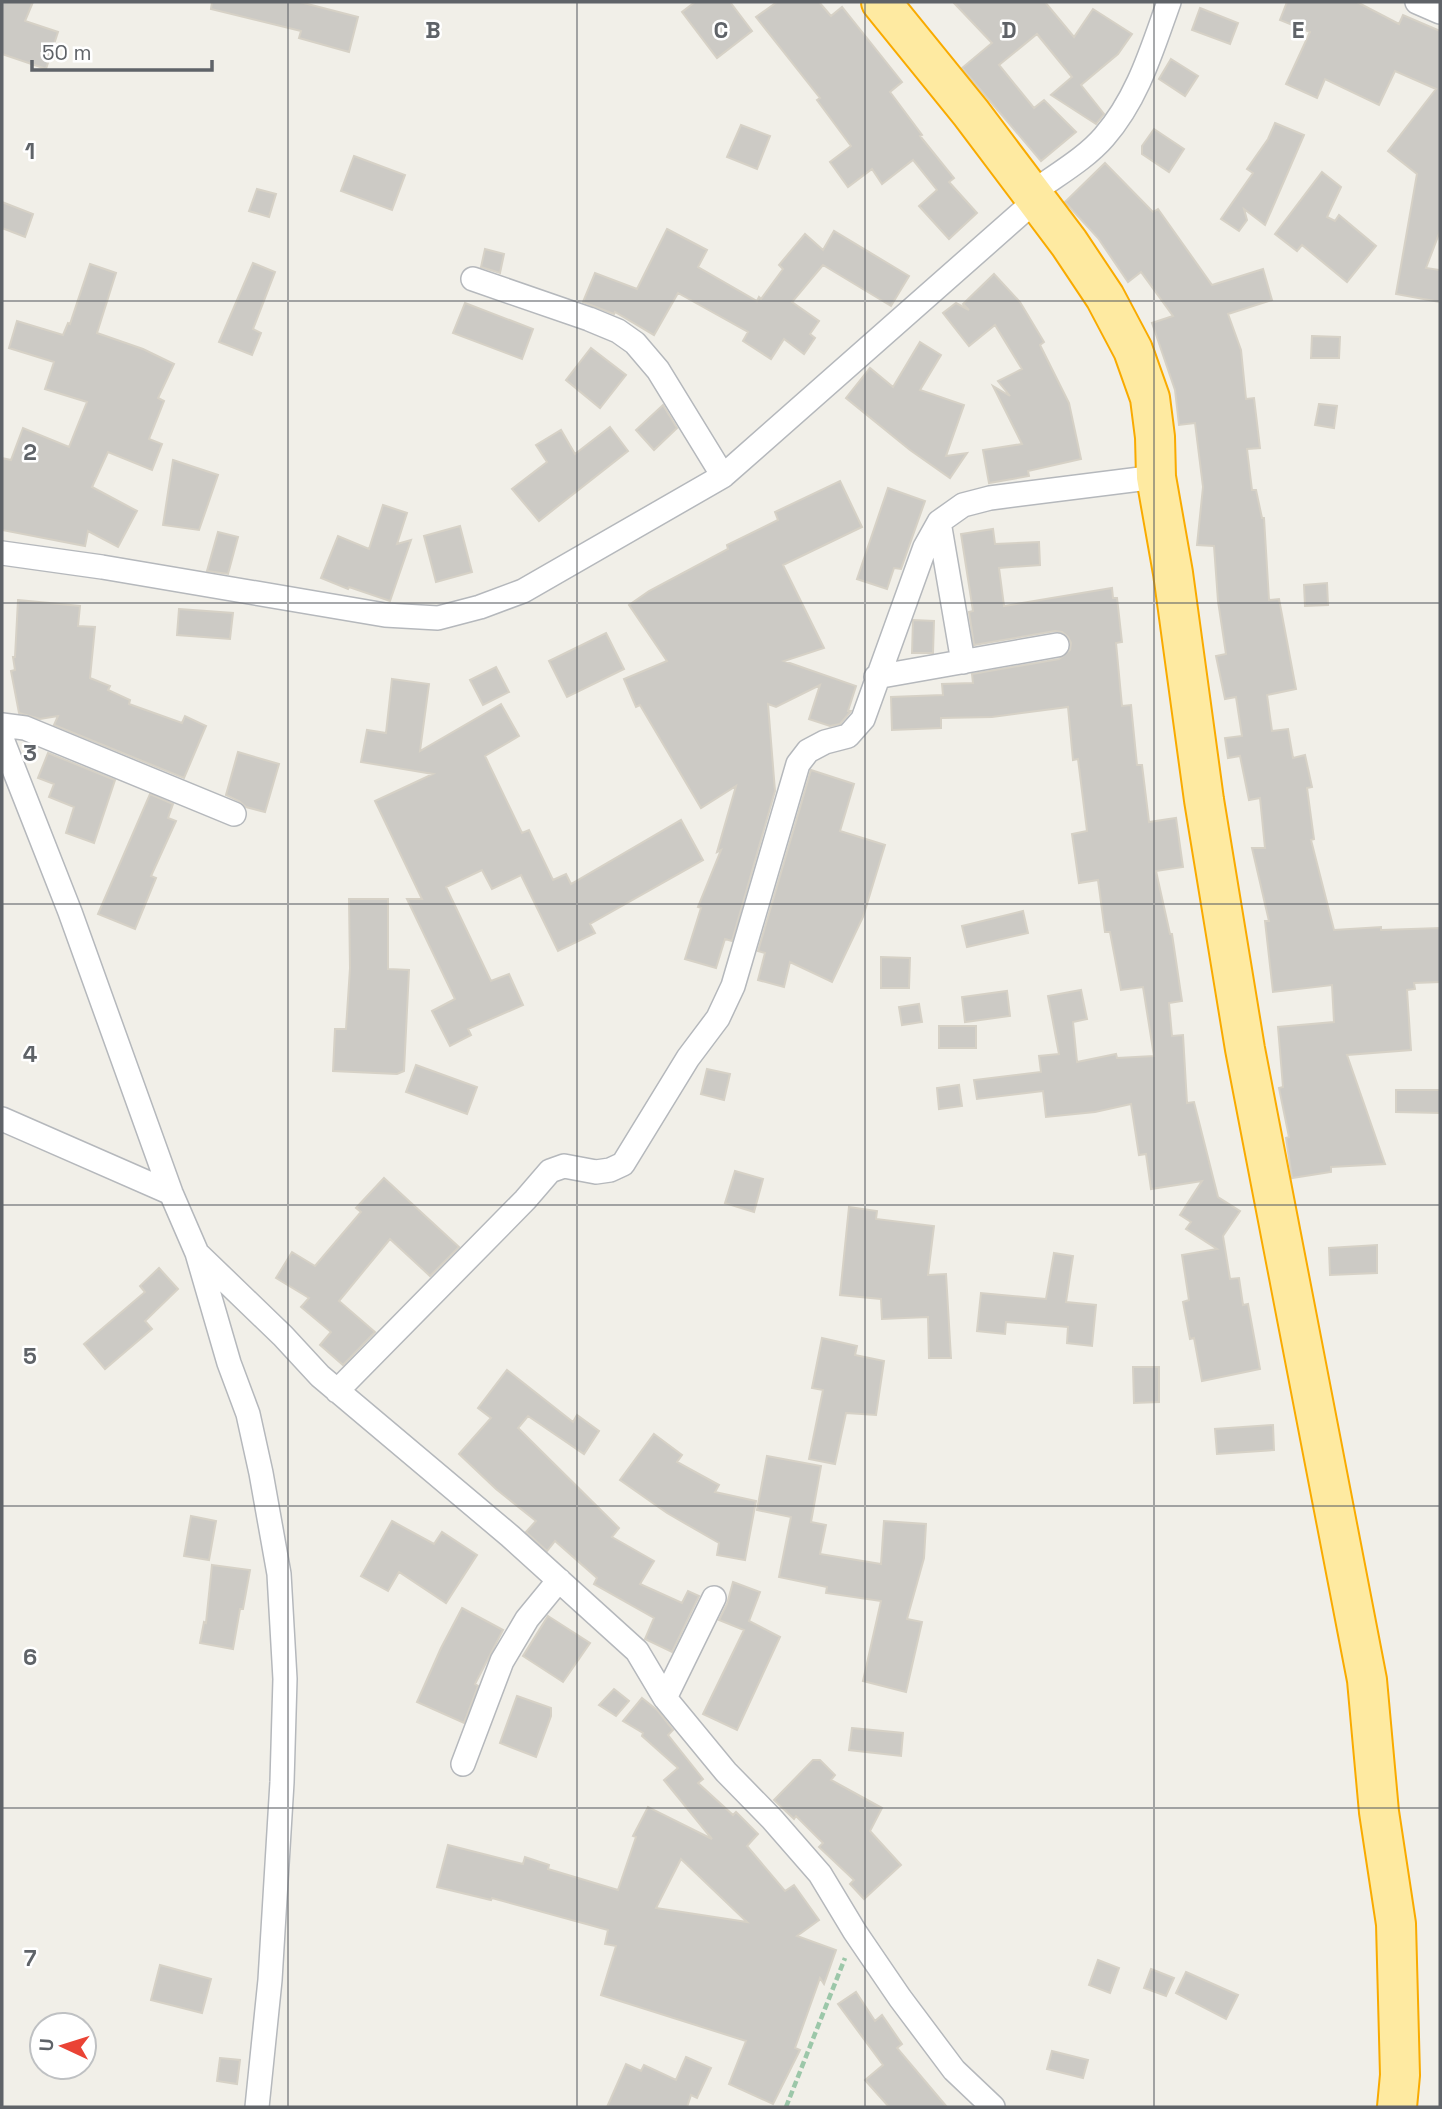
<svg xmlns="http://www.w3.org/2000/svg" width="1442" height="2109" font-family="'Space Grotesk',sans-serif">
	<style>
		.building { fill: #cccac5; stroke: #d6d1c6; stroke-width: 2; fill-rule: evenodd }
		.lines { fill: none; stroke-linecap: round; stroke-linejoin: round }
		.minor-casing { stroke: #b5b8bc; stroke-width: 26 }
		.trunk-casing { stroke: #f9ab00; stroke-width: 42 }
		.path { stroke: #9cc7a9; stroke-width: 4.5; stroke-dasharray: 7 3.5; stroke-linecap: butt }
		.minor { stroke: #fff; stroke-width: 23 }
		.trunk { stroke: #feeaa1; stroke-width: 38 }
		.grid { fill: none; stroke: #5f6368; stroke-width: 2; stroke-opacity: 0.55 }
		.grid-label { font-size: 23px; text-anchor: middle; font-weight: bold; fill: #5f6368; stroke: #fff; stroke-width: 5; stroke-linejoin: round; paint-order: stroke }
	</style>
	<rect width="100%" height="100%" fill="#f1efe8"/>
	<path class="building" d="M2 2H33L25 21 58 32 46 69 2 54Z
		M212 2H300L358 17 349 52 299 38 301 31 211 9Z
		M695 2H730L752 31 717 58 682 12Z
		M777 2H819L831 16 842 7 902 82 890 92 922 135 920 136 954 178 949 182 977 213 949 239 919 206 937 190 913 160 882 184 872 169 848 187 830 162 851 146 817 100 820 98 756 17Z
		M953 2H1045L1074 37 1093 9 1132 34 1118 54 1081 85 1104 114 1096 124 1051 95 1072 77 1037 34 999 65 1034 108 1044 100 1076 132 1041 161 962 68 992 43Z
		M1287 2H1357L1399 24 1403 15 1440 31V231L1426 268 1440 270V302L1396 294 1417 174 1388 151 1436 89 1395 71 1379 105 1325 79 1317 98 1286 84 1310 32 1280 20Z
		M1200 8 1238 23 1230 44 1192 30Z
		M1171 59 1198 76 1185 96 1159 79Z
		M1275 123 1304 135 1265 225 1244 209 1247 220 1239 231 1221 219 1253 173 1247 169 1268 139Z
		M741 125 770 136 757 169 727 157Z
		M1154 129 1184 149 1169 172 1142 154V146Z
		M354 156 405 175 392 210 341 191Z
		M1105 163 1153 212 1158 209 1212 285 1263 269 1272 300 1228 314 1241 350 1246 399 1254 398 1260 448 1247 449 1252 490H1256L1262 518H1264L1269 600 1279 599 1296 689 1267 695 1272 731 1288 729 1293 758 1305 755 1312 787 1307 788 1314 839 1311 840 1334 930 1381 927V930L1440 928V982L1414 983 1415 989 1407 990 1411 1050 1347 1055 1385 1164 1331 1167V1172L1292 1178 1286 1138 1289 1137 1279 1088 1283 1087 1278 1027 1334 1022 1332 985 1273 992 1265 921H1269L1252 848H1265L1260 798 1249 800 1240 756 1228 758 1225 738 1242 736 1236 697 1225 699 1216 656 1226 654 1218 601 1214 546 1197 545 1203 487 1195 423 1179 425 1175 390 1152 323 1173 316 1141 272 1128 282 1098 238 1065 202Z
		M1322 172 1341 187 1327 217 1335 221 1339 215 1376 246 1347 282 1302 245 1297 251 1275 234Z
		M257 189 276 194 269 217 249 211Z
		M2 202 33 214 25 237 2 228Z
		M667 229 707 250 698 267 757 301 759 297 761 299 783 269 779 265 805 234 823 250 834 231 909 276 891 306 823 265 792 302 819 321 810 334 815 338 804 354 784 339 771 359 743 341 748 332 678 293 654 335 615 312 614 314 583 302 595 273 637 289Z
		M485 249 504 254 500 273 481 267Z
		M253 263 275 272 253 329 261 333 252 355 219 342Z
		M90 264 116 273 97 333 143 349 174 364 158 398 164 401 149 439 162 444 152 470 108 452 92 487 137 511 118 547 88 531 85 546 2 530V458L11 460 23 428 69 447 87 402 45 389 54 362 9 348 17 321 63 335 68 323 70 324Z
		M994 274 1020 302 1044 342 1040 345 1069 403 1081 459 1028 471 1029 476 989 483 983 450 1022 444 993 386 1010 396 998 381 1022 369 995 325 969 346 943 313 956 303 969 310 963 304Z
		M465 303 533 329 522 359 453 333Z
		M1312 336 1340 337 1339 358H1311Z
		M920 342 941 355 920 390 964 405 946 456 967 453 950 478 910 450 846 398 870 368 893 387Z
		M591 348 626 375 600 408 566 380Z
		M1319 404 1337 406 1334 428 1315 425Z
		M663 405 677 428 654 450 636 430Z
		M610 427 628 451 539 521 512 489 547 462 536 445 561 430 575 454Z
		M173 460 218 475 199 530 163 525Z
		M840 481 862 527 783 565 824 648 784 661 856 686 848 711H851L840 724 830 726 809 719 820 685 776 707 768 704 775 791 732 941 725 939 716 968 685 959 701 908 698 907 721 850 717 852 736 786 701 808 640 705 636 707 624 679 667 661 629 605 649 591 728 549 727 545 778 520 775 512Z
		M888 488 925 501 901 569 894 568 887 589 857 579Z
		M383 505 407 513 397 544 411 540 390 601 349 587 348 589 321 578 338 536 369 549Z
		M460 526 472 572 436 582 424 536Z
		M993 529 995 544 1039 542 1040 565 999 568 1004 606 1112 588 1113 598H1117L1122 642 1116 643 1122 706 1131 705 1137 765H1142L1149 822 1176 818 1183 867 1156 871 1170 934H1172L1182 1001 1169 1003 1172 1036 1183 1035 1187 1103 1194 1102 1218 1197 1240 1211 1223 1236 1230 1279 1239 1278 1243 1305 1248 1304 1260 1369 1202 1381 1194 1338 1190 1339 1183 1302 1189 1300 1182 1255 1217 1249 1186 1229 1191 1222 1180 1215 1202 1181 1151 1189 1146 1154 1139 1155 1131 1104 1095 1112 1046 1117 1043 1091 977 1099 974 1080 1041 1072 1039 1056 1059 1054 1048 996 1081 990 1087 1019 1073 1022 1077 1062 1116 1054 1117 1058 1154 1056 1143 987 1121 990 1110 932H1105L1098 880 1079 883 1072 834 1087 831 1078 759 1073 760 1068 707 992 717 941 718V728L892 730 891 697 943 695 942 684 973 683 972 674 1059 659 1070 650 1071 643 1068 637 1062 632 1055 631 974 645 969 612 973 611 961 534Z
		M218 532 238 537 228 574 207 571Z
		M1327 583 1328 605 1305 606 1304 585Z
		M18 600 80 606 78 626 95 627 90 678 110 686 108 690 130 700 129 704 182 723 185 716 206 726 184 778 54 725 58 716 40 719 19 713 11 671 15 670 13 657H15Z
		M179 609 233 613 230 639 177 635Z
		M913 620 934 621 933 653H912Z
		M606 633 624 669 567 697 549 661Z
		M496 667 509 692 483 705 470 680Z
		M392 679 429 684 420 751 501 704 519 736 485 756 522 833 529 830 553 880 566 874 571 884 681 820 703 860 590 924 595 933 558 951 521 875 492 889 482 870 446 887 491 981 509 974 523 1005 468 1029 471 1035 450 1046 432 1011 455 999 407 899H422L375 801 433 774 361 762 367 730 386 733Z
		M238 752 279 764 265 812 246 807 239 801 226 795Z
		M48 753 115 780 94 843 66 833 74 807 49 797 54 784 38 778Z
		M811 770 854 784 840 831 885 845 863 917 832 982 790 962 784 987 758 980 765 953 758 951Z
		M150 794 173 804 168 818 176 821 151 876 156 878 135 929 98 914Z
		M349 899H388V969L409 970 404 1071 397 1074 333 1071 335 1029H346L350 968Z
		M1023 911 1028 933 967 947 962 926Z
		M881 957 910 958 909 988H881Z
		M1007 991 1010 1016 965 1022 962 997Z
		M919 1004 922 1022 902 1025 899 1007Z
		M939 1026H976V1048H939Z
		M416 1065 477 1087 467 1114 406 1092Z
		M707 1069 730 1074 724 1100 701 1094Z
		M959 1085 962 1106 939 1109 937 1088Z
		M1396 1090H1440V1113L1396 1112Z
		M735 1171 763 1179 754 1212 725 1203Z
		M384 1178 459 1247 430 1276 390 1239 339 1301 375 1332 343 1365 320 1345 331 1332 301 1307 309 1298 276 1278 292 1252 315 1266 361 1212 356 1208Z
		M849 1207 877 1211 876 1219 934 1226 928 1275 946 1274 951 1358H929L928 1317 882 1319 881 1299 840 1295Z
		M1377 1245V1273L1330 1275 1329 1248Z
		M1054 1253 1073 1256 1066 1302 1096 1305 1092 1346 1067 1343 1068 1327 1006 1322 1005 1334 977 1331 981 1293 1046 1299Z
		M159 1268 178 1289 145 1321 152 1329 105 1369 84 1344 145 1292 140 1286Z
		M822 1338 857 1346 855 1355 884 1361 876 1415 846 1413 835 1464 809 1459 823 1390 812 1388Z
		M1133 1367H1159V1402L1134 1403Z
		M507 1370 573 1422 577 1415 599 1431 584 1454 528 1416 518 1428 619 1528 612 1537 654 1561 640 1584 682 1603 688 1591 699 1596 672 1652 645 1639 654 1618 594 1584 597 1578 555 1541 547 1551 526 1532 536 1521 496 1489 459 1454 491 1418 478 1408Z
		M1273 1425 1274 1450 1217 1454 1215 1429Z
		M654 1434 682 1455 677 1462 719 1485 715 1492 756 1501 745 1560 717 1555 719 1543 667 1513 620 1480Z
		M767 1456 821 1466 811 1522 826 1525 820 1554 881 1564 884 1521 926 1524 924 1558 907 1619 922 1622 906 1692 863 1681 881 1601 826 1593 827 1587 779 1577 791 1517 757 1510Z
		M191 1516 216 1521 209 1560 184 1556Z
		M392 1521 434 1544 442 1532 477 1555 446 1603 399 1572 388 1591 361 1576Z
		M212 1565 250 1570 243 1609H240L233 1649 200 1643 204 1622 206 1623Z
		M733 1582 760 1592 749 1621 780 1637 737 1730 703 1714 744 1630 719 1620 727 1604Z
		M462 1608 503 1630 475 1684 478 1686 464 1723 417 1702 441 1648Z
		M548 1616 590 1643 563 1682 523 1656Z
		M614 1689 629 1701 616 1716 599 1705Z
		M517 1696 551 1708V1716L536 1757 500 1743Z
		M642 1698 657 1710 673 1730 668 1735 703 1779 698 1783 733 1815 736 1812 758 1834 747 1846 785 1891 794 1885 819 1920 797 1936 836 1950 824 1984 820 1978 795 2048 800 2050 773 2104 729 2084 746 2041 601 1995 616 1946 605 1944 608 1930 492 1898 491 1900 437 1887 448 1845 523 1864 525 1857 549 1865 548 1869 618 1890 636 1837 633 1836 648 1807 712 1839 664 1780 678 1768 642 1736 643 1733 623 1721ZM681 1859 747 1922 656 1908Z
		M852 1728 903 1733 901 1756 849 1750Z
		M813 1760H820L835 1775 831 1780 882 1808 870 1831 901 1865 864 1899 850 1884 854 1880 819 1847 823 1843 796 1816 794 1819 774 1800Z
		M1098 1960 1119 1968 1110 1993 1089 1985Z
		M160 1965 211 1979 202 2013 151 2000Z
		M1151 1969 1174 1978 1166 1996 1144 1988Z
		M1186 1972 1238 1995 1226 2019 1176 1993Z
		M856 1992 875 2021 882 2015 902 2044 897 2048 947 2107H889L865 2080 883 2065 838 2004Z
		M1052 2051 1088 2060 1083 2078 1047 2069Z
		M686 2057 711 2068 697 2098 691 2095 687 2107H607L626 2064 641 2071 644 2065 676 2080Z
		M220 2058 240 2060 237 2084 217 2081Z"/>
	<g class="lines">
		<defs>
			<path id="minor" d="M1417 2 1440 12
				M1032 193C1056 175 1085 159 1104 137 1138 98 1152 49 1169 2
				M473 279 589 319 618 331 635 343 658 370 723 476
				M939 522 963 662
				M2 553 102 567 385 615 438 618 480 607 523 591 723 476 1037 199
				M876 677 1057 645
				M2 725 25 728 234 814
				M2 739 70 912 171 1193 197 1253 229 1363 248 1414 261 1473 279 1574 285 1679 282 1782 270 1980 257 2107
				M2 1119 171 1193
				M199 1255 283 1336 320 1376 510 1536 637 1651 665 1698 726 1772 772 1819 820 1874 855 1932 900 1998 954 2070 993 2107
				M337 1391 525 1200 550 1171 564 1166 596 1172 610 1170 623 1164 688 1058 718 1018 733 986 798 764 808 751 825 742 848 736 863 719 925 547 939 522 963 505 990 498 1156 477
				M665 1698 714 1598
				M463 1764 502 1661 527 1619 559 1580"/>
			<path id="trunk" d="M881 2 971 113 1069 243 1105 297 1133 350 1150 398 1155 437 1156 477 1173 573 1204 800 1245 1049 1367 1680 1379 1812 1396 1924 1400 2075 1397 2107"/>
		</defs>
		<use href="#minor" class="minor-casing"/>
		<use href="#trunk" class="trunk-casing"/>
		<path class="path" d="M786 2107 845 1958"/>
		<use href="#minor" class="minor"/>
		<use href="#trunk" class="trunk"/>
	</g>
	<path class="grid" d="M288 2V2107M577 2V2107M865 2V2107M1154 2V2107M2 301H1440M2 603H1440M2 904H1440M2 1205H1440M2 1506H1440M2 1808H1440"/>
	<g class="grid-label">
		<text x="433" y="38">B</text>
		<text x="721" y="38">C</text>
		<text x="1009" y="38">D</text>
		<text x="1298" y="38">E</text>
		<text x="30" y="159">1</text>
		<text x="30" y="460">2</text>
		<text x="30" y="761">3</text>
		<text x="30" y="1062">4</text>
		<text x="30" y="1364">5</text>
		<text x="30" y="1665">6</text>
		<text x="30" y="1966">7</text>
	</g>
	<rect width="1442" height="2109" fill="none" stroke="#5f6368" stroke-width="7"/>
	<g transform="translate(63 2046) rotate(274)"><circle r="33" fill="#ffffff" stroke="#bfc1c3" stroke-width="2"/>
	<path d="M0-5L12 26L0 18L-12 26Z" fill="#ea4335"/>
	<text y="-10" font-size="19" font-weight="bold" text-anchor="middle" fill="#5f6368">U</text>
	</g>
	<path d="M32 60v10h180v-10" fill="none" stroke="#5f6368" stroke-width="3.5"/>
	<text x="42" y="60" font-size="21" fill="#5f6368" stroke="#ffffff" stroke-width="5" paint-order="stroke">50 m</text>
</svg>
